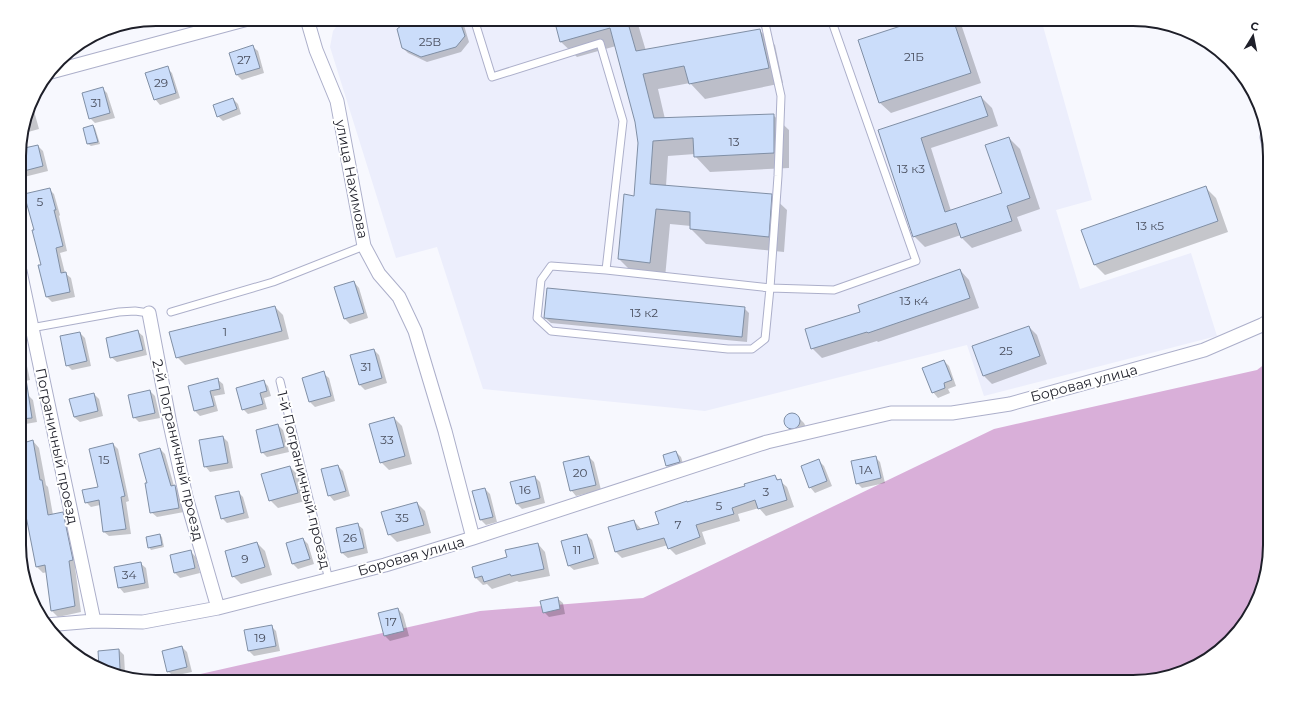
<svg xmlns="http://www.w3.org/2000/svg" width="1289" height="701" font-family="Montserrat,sans-serif">
	<style>
		.built { fill: #eceefc }
		.forest { fill: #d9afd9 }
		.shadow { fill: #0003 }
		.building { fill: #cbddfa; stroke: #808fa5 }
		.lines { fill: none; stroke-linecap: round; stroke-linejoin: round }
		.lane-casing { stroke: #acafca; stroke-width: 9 }
		.street-casing { stroke: #acafca; stroke-width: 15 }
		.lane { stroke: #fff; stroke-width: 7 }
		.street { stroke: #fff; stroke-width: 13 }
		.labels { text-anchor: middle; stroke-width: 4; stroke-linejoin: round; paint-order: stroke }
		.number-label { font-size: 12px; fill: #494e5d }
		.street-label { font-size: 14px; fill: #1e1f29; stroke: #fff }
		.rim { fill: none; stroke: #1e1f29; stroke-width: 2 }
	</style>
	<rect width="100%" height="100%" fill="#f7f8fe"/>
	<path class="built" d="M342 19H1041L1092 200 1056 210 1080 289 1191 253 1217 336 984 396 967 345 705 411 483 389 437 247 396 258 330 47 333 31Z"/>
	<path class="forest" d="M1270 360V554L1252 613 1209 659 1142 682H165L480 611 643 598 994 429 1257 370Z"/>
	<path class="shadow" d="M412 19H460L463 22 469 42 461 52 427 62 408 53 403 48Z
		M555 19H642L637 21 646 51 759 30 775 45 783 83 705 99 690 83 658 89 665 119 773 115 789 130V168L710 172 695 156V154L668 156 666 186 771 195 787 210 784 252 706 244 691 229V226L670 224 665 278 634 274 619 259 635 197 639 143 636 121 616 46 577 57 561 42Z
		M682 19H703L687 24Z
		M871 19H886L875 23Z
		M925 19H957L960 21 981 83 891 113 880 103 859 41Z
		M138 23 139 24 110 36 104 29Z
		M252 46 258 51 264 73 242 80 237 75Z
		M167 68 172 73 180 98 160 105 155 99Z
		M102 88 107 93 115 118 95 123 90 118Z
		M981 97 992 108 998 126 931 148 951 211 1003 194 1009 138 1020 149 1040 209 1017 217 1022 231 972 248 961 237V235L925 247 914 236 879 131Z
		M233 99 238 104 241 114 223 121 218 116Z
		M30 107 34 111 39 129 21 134Z
		M93 126 95 128 100 144 91 146 88 144Z
		M38 146 43 151 48 171 24 177 20 173V150Z
		M1205 187 1216 198 1228 232 1105 275 1095 265Z
		M49 189 54 194 60 215 59 216 67 251 60 253 65 273 71 278 75 297 52 302 47 297 35 231Z
		M960 270 969 280 979 308 878 342 877 341 822 358 812 348 862 312Z
		M354 282 359 288 368 318 350 324 345 319 336 288Z
		M275 307 283 315 289 339 185 365 177 357Z
		M744 308 749 313 747 342 551 323 545 318Z
		M1029 327 1037 335 1047 364 992 384 984 376 974 346Z
		M137 331 143 336 147 355 117 362 111 357Z
		M80 333 85 338 91 366 72 370 67 365Z
		M20 348 24 352 30 380 20 382Z
		M374 350 379 355 387 383 365 390 359 384Z
		M944 361 949 366 956 386 948 389 950 393 938 398 933 392Z
		M323 373 329 378 335 401 315 407 310 402Z
		M217 379 223 384 225 394 214 396 218 411 200 416 195 411 189 386Z
		M263 381 268 386 271 396 264 398 267 409 248 414 243 409Z
		M150 391 155 396 160 418 139 422 134 417Z
		M94 394 99 399 103 416 80 422 74 417Z
		M28 395 33 400 37 422 20 425V397Z
		M791 413 795 414 804 423 806 427 792 432 787 426 785 422V419Z
		M394 418 402 426 412 464 389 470 381 462Z
		M278 425 283 430 289 452 267 457 262 452Z
		M223 437 228 442 233 468 210 472 205 466Z
		M33 441 39 448 46 485 48 487 53 515 62 513 69 519 79 566 75 567 81 612 58 617 52 611 47 572 43 573 37 567 28 518 21 511Z
		M113 444 118 449 129 501 126 502 131 534 109 536 104 532 100 505 91 507 86 502 99 488Z
		M160 449 165 454 174 486 180 491 184 512 157 517 151 512 148 484Z
		M676 452 681 457 684 467 672 471 667 466Z
		M589 457 594 462 601 490 576 496 571 490Z
		M875 457 880 462 885 483 862 488 857 483Z
		M819 461 824 466 832 486 815 493 810 487Z
		M338 466 343 471 350 496 334 501 329 495Z
		M290 467 298 475 305 501 278 508 270 500Z
		M774 476 787 487 794 507 766 516 759 508 738 514 740 521 702 532 706 544 676 555 669 548 668 545 622 558 615 551 634 521 642 530 661 525 688 503 746 486Z
		M535 477 540 482 545 503 522 509 517 504Z
		M485 489 490 494 497 522 486 525 481 520Z
		M238 492 243 497 249 518 227 523 222 518Z
		M417 503 425 511 431 533 397 542 389 534Z
		M357 524 363 529 368 553 348 558 342 553 337 529Z
		M160 535 162 537 164 547 151 550 149 547Z
		M587 535 592 540 599 564 574 570 568 565Z
		M303 539 308 544 314 564 298 569 293 564 287 544Z
		M257 543 265 551 272 575 241 584 233 576Z
		M538 544 545 552 550 576 519 582 517 581 492 589 487 584 483 585 476 578 508 558Z
		M191 552 196 557 200 573 180 578 175 573Z
		M140 563 146 568 149 588 124 593 119 587Z
		M557 598 563 603 565 614 549 617 544 612Z
		M398 609 403 614 409 636 390 641 385 636Z
		M271 626 276 631 280 651 254 656 249 651Z
		M182 647 187 652 192 672 173 676 168 671Z
		M119 650 124 655 125 673 100 667Z"/>
	<path class="building" d="M410 19H459L465 36 456 47 421 57 402 48 397 29Z
		M554 19H630V22L628 23 636 51 760 29 769 68 689 84 684 66 643 74 654 118 774 114V153L694 157 693 138 653 141 650 184 772 194 769 237 690 229V212L656 209 650 263 618 259 624 194 634 196 638 143 635 122 610 28 560 42Z
		M922 19H953L971 73 879 103 858 40Z
		M253 45 260 68 236 75 229 53Z
		M168 66 176 93 154 100 145 73Z
		M103 87 110 113 89 119 82 93Z
		M981 96 988 116 921 138 945 212 1002 193 985 145 1009 137 1030 198 1007 206 1012 221 961 238 956 223 913 237 878 130Z
		M233 98 237 109 217 117 213 105Z
		M93 125 98 142 87 144 83 128Z
		M38 145 43 166 20 172V149Z
		M1206 186 1218 221 1094 265 1081 230Z
		M50 188 56 210H54L63 246 56 248 61 273 66 272 70 292 46 297 38 265H41L32 230H34L24 194Z
		M960 269 970 298 868 333 867 332 811 349 805 329 860 312 858 305Z
		M354 281 364 313 344 319 334 287Z
		M547 288 745 307 742 337 544 318Z
		M275 306 282 331 176 358 169 332Z
		M1029 326 1040 356 983 376 972 346Z
		M138 330 143 350 110 358 106 338Z
		M80 332 87 361 66 366 60 336Z
		M374 349 382 378 359 385 350 355Z
		M944 360 952 380 944 383 945 388 932 393 922 368Z
		M324 371 331 396 309 402 302 378Z
		M218 378 220 389 210 391 214 406 194 411 188 386Z
		M20 379H26L32 418 20 419Z
		M264 380 267 391 260 393 263 404 242 410 236 388Z
		M150 390 155 413 133 418 128 395Z
		M94 393 98 411 74 417 69 399Z
		M784 421a8 8 0 1 1 16 0a8 8 0 1 1-16 0Z
		M394 417 405 456 380 463 369 424Z
		M278 424 284 447 261 453 256 430Z
		M223 436 228 463 204 467 199 440Z
		M33 440 40 480H42L48 515 63 512 73 560 69 561 75 606 51 611 45 565 36 567 25 511 20 512V444Z
		M113 443 125 496 121 497 126 529 103 532 99 500 85 503 82 490 98 487 89 449Z
		M160 448 171 486 175 485 179 508 150 513 145 483H147L139 454Z
		M676 451 680 462 666 466 663 455Z
		M589 456 596 485 570 491 563 462Z
		M876 456 881 478 856 484 851 461Z
		M819 459 827 481 809 488 801 466Z
		M338 465 346 491 328 496 321 469Z
		M290 466 298 493 269 501 261 474Z
		M775 475 777 480 781 479 787 500 758 509 755 500 732 508 734 514 696 525 700 537 668 549 664 538 615 552 608 527 634 520 637 530 659 524 655 512 687 501V502L745 486 744 484Z
		M535 476 540 498 516 504 510 482Z
		M485 488 493 517 480 520 472 491Z
		M239 491 244 513 221 519 215 496Z
		M417 502 424 525 388 535 381 512Z
		M358 523 364 548 341 553 336 528Z
		M160 534 162 545 148 548 146 537Z
		M587 534 594 558 568 566 561 541Z
		M303 538 310 559 292 564 286 543Z
		M257 542 265 567 232 577 225 551Z
		M538 543 544 569 511 576 510 574 484 582 482 576 475 578 472 567 507 557 505 550Z
		M191 550 195 568 174 573 170 555Z
		M141 562 145 583 118 588 114 567Z
		M558 597 560 609 543 613 540 601Z
		M398 608 404 631 384 636 378 613Z
		M272 625 276 646 248 651 244 630Z
		M182 646 187 667 167 672 162 651Z
		M119 649 120 669H109L99 667 98 651Z"/>
	<g class="lines">
		<defs>
			<path id="lane" d="M474 19 492 77 600 43 623 121 606 270
				M764 19 781 96 778 176 770 288 765 339 752 349H728L551 331 537 318 541 280 551 266 606 270 770 288 834 290 916 261 831 19
				M171 312 273 282 364 246
				M31 328 119 312 135 311 149 313
				M280 381 329 580"/>
			<path id="street" d="M307 19 316 50 337 101 364 246 379 274 399 297 415 331 445 431 473 538
				M51 72 248 19
				M1267 137 1270 150
				M20 271 94 621
				M149 313 170 424 186 497 218 608
				M46 625 94 621 143 622 218 608 385 565 473 538 767 442 891 413H952L1010 404 1204 350 1262 325 1270 320"/>
		</defs>
		<use href="#lane" class="lane-casing"/>
		<use href="#street" class="street-casing"/>
		<use href="#lane" class="lane"/>
		<use href="#street" class="street"/>
	</g>
	<g class="labels">
		<g class="number-label">
			<text x="430" y="46">25В</text>
			<text x="914" y="61">21Б</text>
			<text x="244" y="64">27</text>
			<text x="161" y="87">29</text>
			<text x="96" y="107">31</text>
			<text x="734" y="146">13</text>
			<text x="911" y="173">13 к3</text>
			<text x="40" y="206">5</text>
			<text x="1150" y="230">13 к5</text>
			<text x="914" y="305">13 к4</text>
			<text x="644" y="317">13 к2</text>
			<text x="225" y="336">1</text>
			<text x="1006" y="355">25</text>
			<text x="366" y="371">31</text>
			<text x="387" y="444">33</text>
			<text x="104" y="464">15</text>
			<text x="866" y="474">1А</text>
			<text x="580" y="477">20</text>
			<text x="525" y="494">16</text>
			<text x="766" y="496">3</text>
			<text x="719" y="510">5</text>
			<text x="402" y="522">35</text>
			<text x="678" y="529">7</text>
			<text x="350" y="542">26</text>
			<text x="577" y="554">11</text>
			<text x="245" y="563">9</text>
			<text x="129" y="579">34</text>
			<text x="391" y="626">17</text>
			<text x="260" y="642">19</text>
		</g>
		<g class="street-label">
			<text transform="translate(352 179) rotate(79)" y="5">улица Нахимова</text>
			<text transform="translate(1084 383) rotate(-15)" y="5">Боровая улица</text>
			<text transform="translate(57 446) rotate(78)" y="5">Пограничный проезд</text>
			<text transform="translate(178 450) rotate(77)" y="5">2-й Пограничный проезд</text>
			<text transform="translate(304 480) rotate(76)" y="5">1-й Пограничный проезд</text>
			<text transform="translate(411 556) rotate(-16)" y="5">Боровая улица</text>
		</g>
	</g>
	<path d="M0 0H1289V701H0ZM156 26H1133A130 130 0 0 1 1263 156V545A130 130 0 0 1 1133 675H156A130 130 0 0 1 26 545V156A130 130 0 0 1 156 26Z" fill="#fff" fill-rule="evenodd"/>
	<path class="rim" d="M156 26H1133A130 130 0 0 1 1263 156V545A130 130 0 0 1 1133 675H156A130 130 0 0 1 26 545V156A130 130 0 0 1 156 26Z"/>
	<g transform="translate(1253 36) rotate(10)" stroke="#ffffff" stroke-width="3" paint-order="stroke">
	<path d="M0-3L7 15L0 10L-7 15Z" fill="#1e1f29"/>
	<text y="-6" font-size="11" font-weight="bold" text-anchor="middle" fill="#1e1f29">С</text>
	</g>
</svg>
